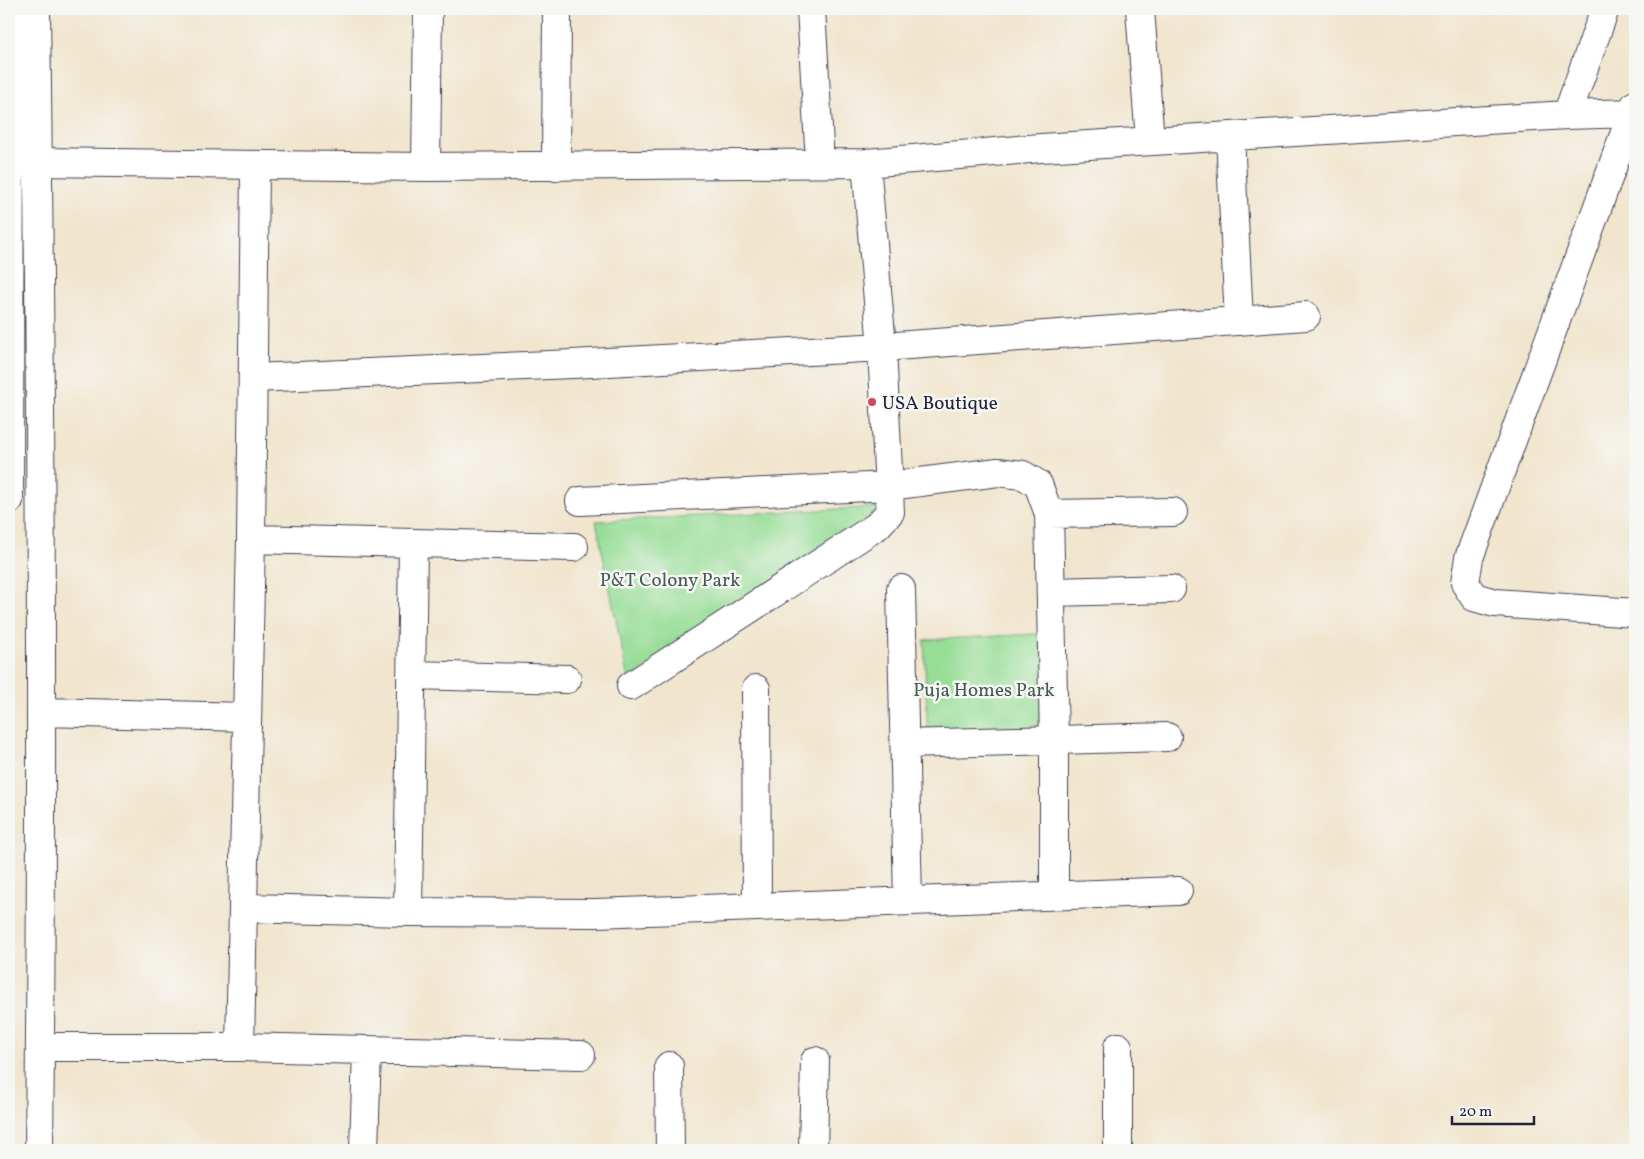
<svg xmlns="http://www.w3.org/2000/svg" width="1644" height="1159" font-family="Vollkorn,serif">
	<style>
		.green { fill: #96dd96; stroke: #5c8068 }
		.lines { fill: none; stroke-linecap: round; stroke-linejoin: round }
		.minor-casing { stroke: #413f51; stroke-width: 30 }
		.minor { stroke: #fff; stroke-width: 28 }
		.poi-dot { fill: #d1495b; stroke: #f6f6f2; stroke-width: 2 }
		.labels { text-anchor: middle; stroke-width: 5; stroke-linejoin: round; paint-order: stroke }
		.poi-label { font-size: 19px; fill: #22223b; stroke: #f6f6f2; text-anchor: start }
		.park-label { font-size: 19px; fill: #455a56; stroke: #f6f6f2 }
	</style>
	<rect width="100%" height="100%" fill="#f6f6f2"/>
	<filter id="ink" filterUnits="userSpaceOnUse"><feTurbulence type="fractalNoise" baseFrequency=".02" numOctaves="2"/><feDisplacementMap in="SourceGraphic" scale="10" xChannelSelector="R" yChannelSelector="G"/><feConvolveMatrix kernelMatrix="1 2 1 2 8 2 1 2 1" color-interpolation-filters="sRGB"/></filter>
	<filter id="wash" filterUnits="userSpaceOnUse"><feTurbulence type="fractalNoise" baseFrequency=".0096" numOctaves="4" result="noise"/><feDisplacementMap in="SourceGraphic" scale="20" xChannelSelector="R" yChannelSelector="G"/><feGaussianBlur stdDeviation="1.12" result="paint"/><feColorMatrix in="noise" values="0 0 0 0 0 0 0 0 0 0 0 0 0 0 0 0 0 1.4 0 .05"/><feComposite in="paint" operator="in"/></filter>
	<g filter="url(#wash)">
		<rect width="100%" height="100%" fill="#f1e5cd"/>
		<path class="green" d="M880 507V515L628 680 596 521Z
			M1052 633 1054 740 928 743 924 640Z"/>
	</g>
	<g filter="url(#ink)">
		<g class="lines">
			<defs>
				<path id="minor" d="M36 9C41 389 43 770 39 1150
					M811 9 820 163
					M1140 9 1150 141
					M1635 105 1469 558 1465 583 1474 597 1495 603 1635 613
					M1567 115 1605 9
					M1230 136 1239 321
					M9 163 38 162 426 167 866 163 1041 148 1567 115 1633 113
					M426 167 428 9
					M556 167 557 9
					M253 378 572 364 882 347 1306 316
					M9 500 10 9
					M580 501 889 486 998 472 1023 475 1038 484 1049 514 1054 740V895
					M1049 514 1173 512
					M251 539 574 547
					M901 589 908 901
					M1051 592 1171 589
					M411 675 567 679
					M631 686 877 526 890 512 882 347 866 163
					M756 689 757 906
					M42 712 247 717
					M904 744 1167 737
					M243 908 408 912 596 913 1178 891
					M408 912 413 543
					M40 1047H240L581 1055
					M240 1047 251 539 255 166
					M1118 1047V1150
					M669 1066 670 1150
					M364 1150 367 1050
					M813 1150 815 1061"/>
			</defs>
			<use href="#minor" class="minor-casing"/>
			<use href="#minor" class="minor"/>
		</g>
	</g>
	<circle class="poi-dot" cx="872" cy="402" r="5"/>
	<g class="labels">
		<g class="poi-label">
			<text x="882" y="409">USA Boutique</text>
		</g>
		<g class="park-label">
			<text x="670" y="586">P&amp;T Colony Park</text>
			<text x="984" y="696">Puja Homes Park</text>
		</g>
	</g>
	<rect width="1644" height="1159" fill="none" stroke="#f6f6f2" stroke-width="30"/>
	<path d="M1452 1116v8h82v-8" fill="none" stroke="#22223b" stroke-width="2.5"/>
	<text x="1459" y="1116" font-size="15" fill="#22223b" stroke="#f6f6f2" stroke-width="4" paint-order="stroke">20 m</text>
</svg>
